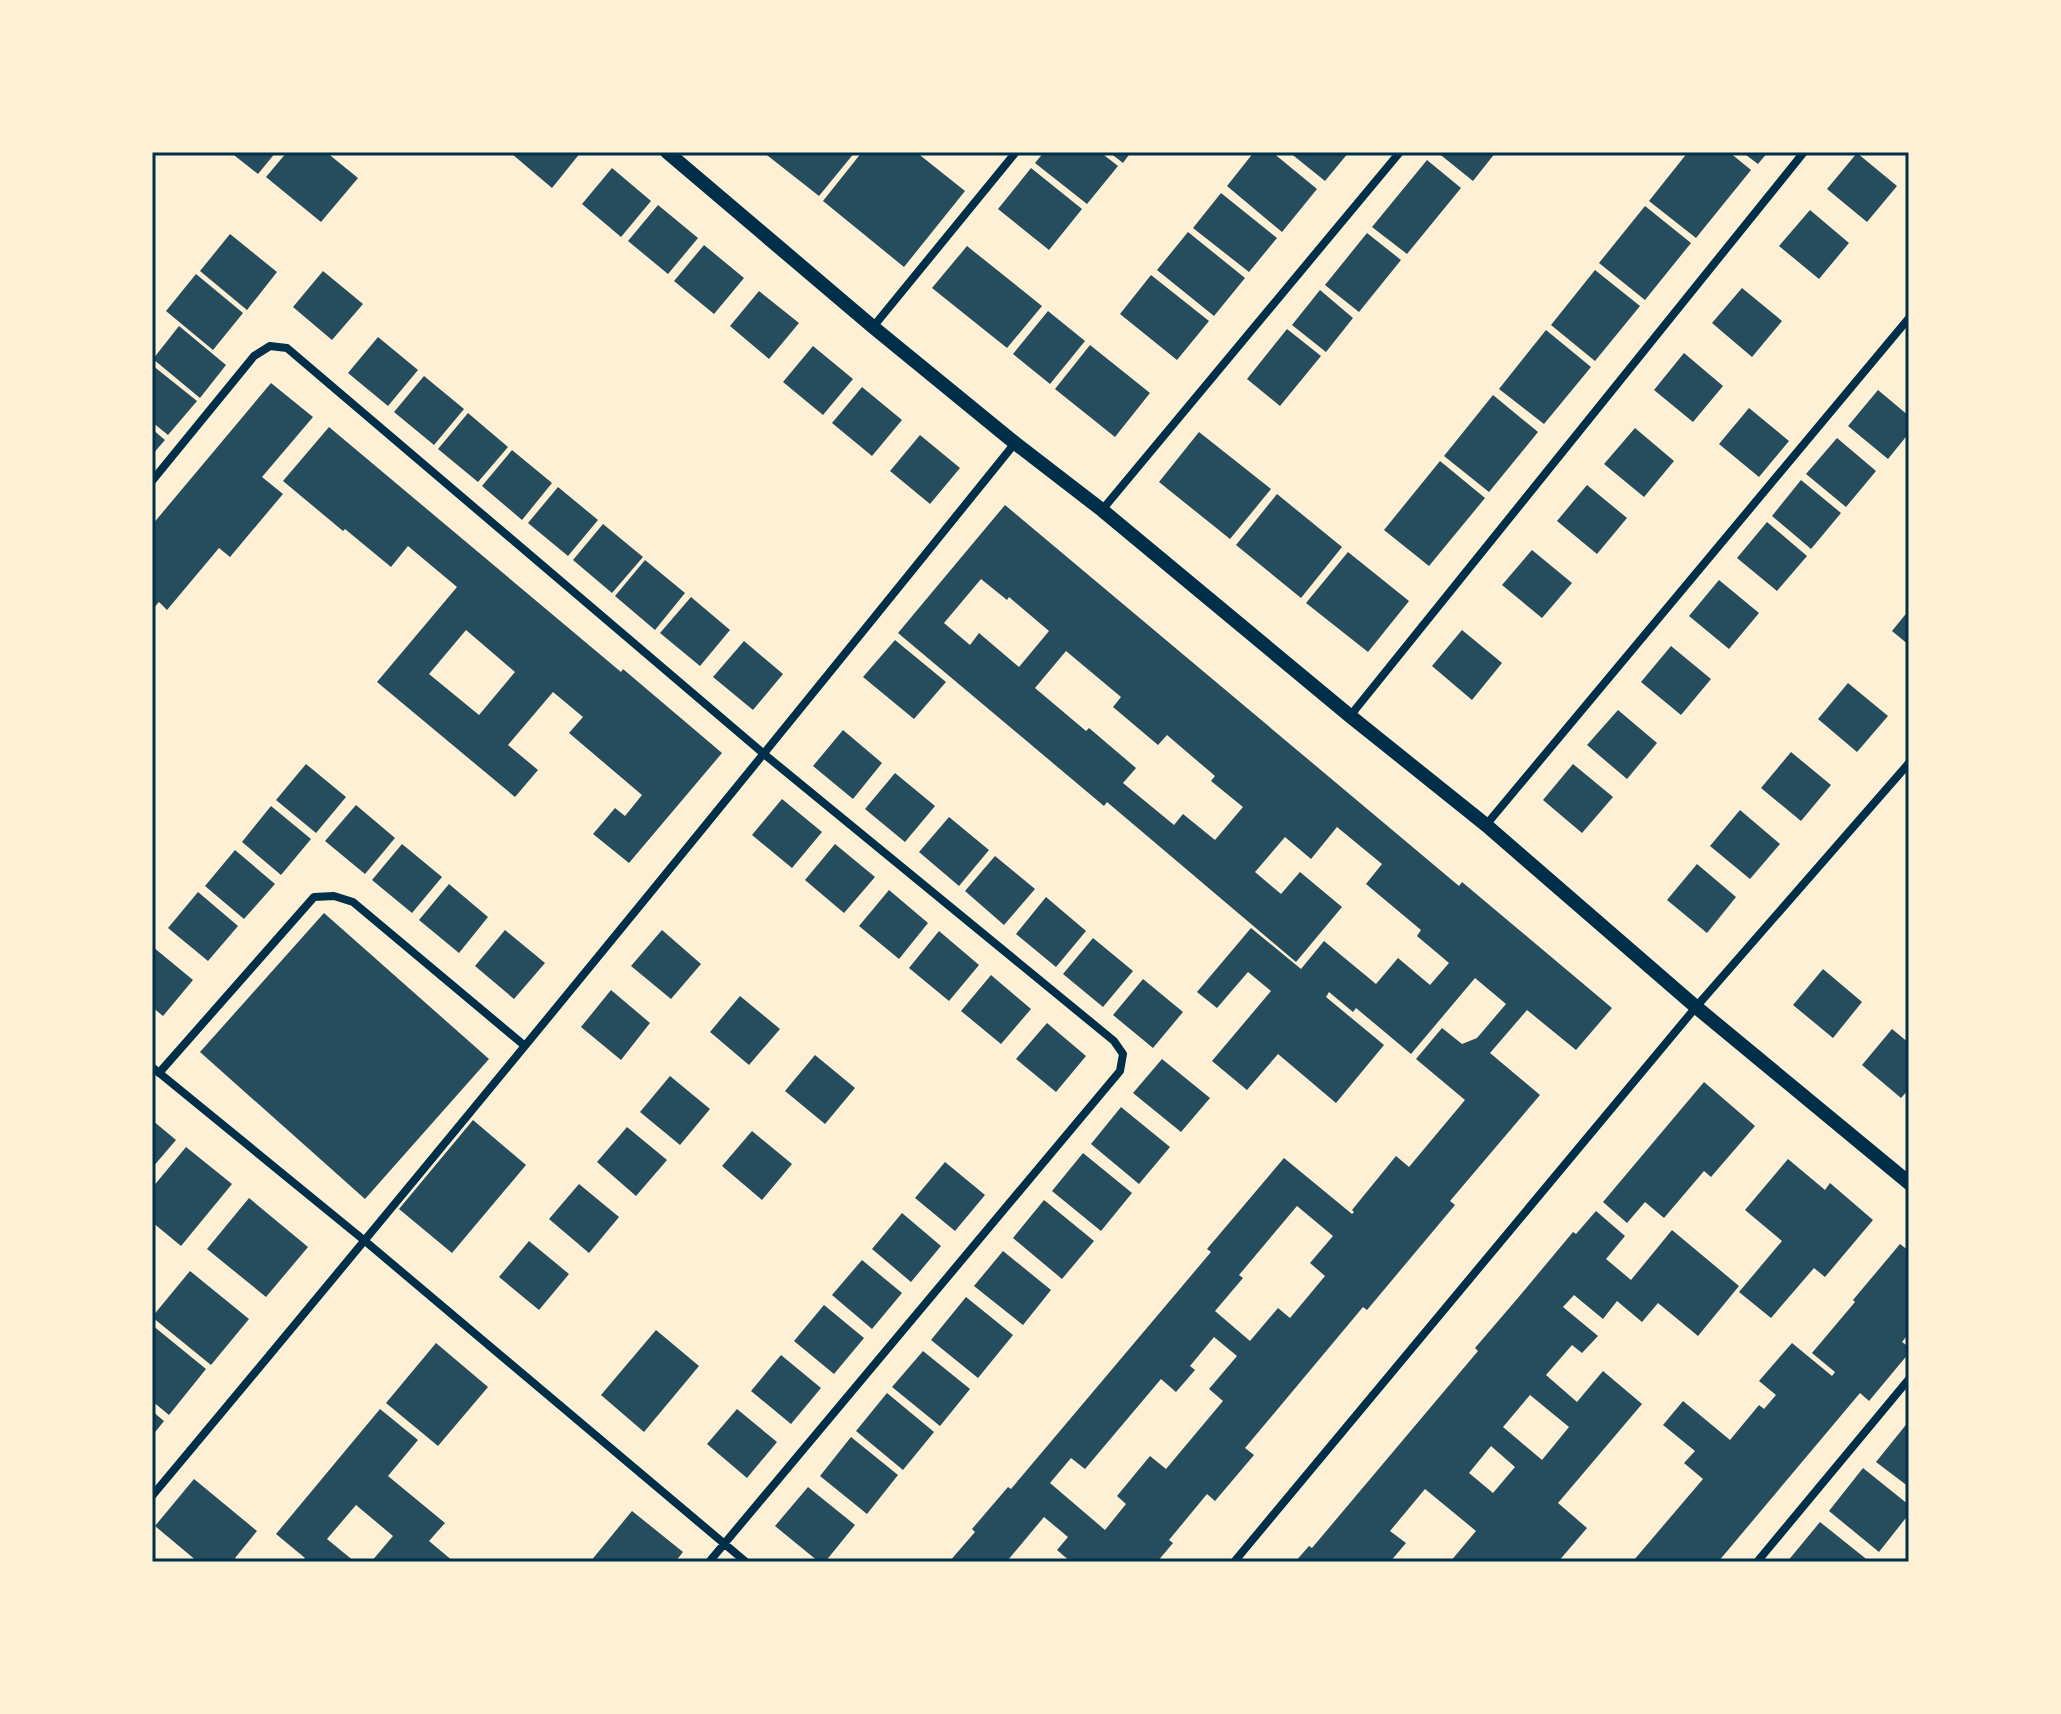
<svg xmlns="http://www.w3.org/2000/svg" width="2061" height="1714" font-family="Roboto,sans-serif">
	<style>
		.building { fill: #264d5e; fill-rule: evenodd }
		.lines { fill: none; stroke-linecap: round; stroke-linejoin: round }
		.minor { stroke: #003049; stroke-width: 8 }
		.tertiary { stroke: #003049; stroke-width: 14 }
		.neatline { fill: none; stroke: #003049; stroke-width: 3 }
	</style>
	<rect width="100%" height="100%" fill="#fdf0d5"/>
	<path class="building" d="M230 152H276L258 174Z
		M287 152H326L358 178 321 222 266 177Z
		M514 152H581L552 188 512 154Z
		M763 152H855L819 196Z
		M862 152H916L965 191 904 267 823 201Z
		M1044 152H1100L1118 166 1087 204 1035 163Z
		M1109 152H1131L1123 163Z
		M1254 152H1272L1317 189 1282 232 1227 186Z
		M1289 152H1349L1325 181Z
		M1437 152H1496L1473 181Z
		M1688 152H1729L1751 170 1696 238 1649 201Z
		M1742 152H1768L1758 164Z
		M1857 153 1897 186 1867 222 1827 189Z
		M1427 160 1461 188 1407 254 1372 227Z
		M612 168 651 201 621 237 582 204Z
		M1031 168 1082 209 1049 250 998 209Z
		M1221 193 1277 238 1249 272 1193 228Z
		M658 205 698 238 668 274 628 241Z
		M1645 206 1691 243 1645 300 1599 263Z
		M1810 210 1849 243 1819 279 1779 246Z
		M1188 232 1245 278 1214 316 1157 270Z
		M1367 233 1401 260 1359 312 1325 285Z
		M230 234 277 272 247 310 200 271Z
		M704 245 744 278 714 314 674 281Z
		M967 246 1042 306 1007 348 932 288Z
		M1595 270 1640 306 1595 361 1551 325Z
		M323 271 363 304 332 340 293 307Z
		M196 274 243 313 213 350 166 311Z
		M1151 275 1209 321 1177 360 1120 314Z
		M1742 288 1782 321 1752 357 1712 323Z
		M1320 290 1353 318 1326 352 1292 325Z
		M759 291 799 323 769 359 730 326Z
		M1048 311 1085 341 1050 384 1013 354Z
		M179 326 226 365 200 398 153 359Z
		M1287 329 1321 356 1280 406 1247 379Z
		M1546 330 1591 367 1544 424 1499 389Z
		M378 337 418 370 388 406 348 373Z
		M1090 345 1150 393 1115 437 1055 389Z
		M813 346 853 379 823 415 783 382Z
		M1684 353 1723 386 1693 422 1654 390Z
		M152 365 197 401 168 435 152 422Z
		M424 376 464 409 434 445 394 412Z
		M271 383 313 417 262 477 283 494 230 557 219 548 167 610 159 602 152 610V525Z
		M862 387 902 420 872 456 832 423Z
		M1878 390 1909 416V433L1888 459 1848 426Z
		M1493 395 1538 432 1489 492 1444 456Z
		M1749 408 1789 441 1759 477 1719 444Z
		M468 413 508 447 478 482 438 449Z
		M329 427 621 672 623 669 722 753 629 863 593 834 615 808 625 816 642 795 569 733 583 717 553 692 508 745 538 770 515 797 377 682 457 587 408 546 391 567 345 529 343 531 283 481ZM466 630 515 672 479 715 429 674Z
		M1635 428 1674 461 1644 497 1604 464Z
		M152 429 165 440 152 455Z
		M1199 432 1271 489 1230 539 1159 482Z
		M920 435 960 468 930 504 890 471Z
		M1837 438 1876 471 1846 507 1806 474Z
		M512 450 552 483 522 520 482 486Z
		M1440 461 1485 498 1429 566 1384 530Z
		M1801 480 1841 513 1811 549 1772 516Z
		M1587 485 1627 518 1597 554 1557 521Z
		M558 487 598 520 568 556 528 523Z
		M1277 494 1342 547 1301 598 1236 545Z
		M1005 505 1459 886 1462 882 1612 1008 1576 1050 1527 1010 1490 1053 1540 1095 1450 1201 1455 1205 1367 1310 1363 1307 1245 1448 1254 1455 1215 1501 1207 1494 1169 1540 1173 1543 1157 1562H1071L1057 1550 1068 1537 1044 1517 1008 1560 1011 1562H949L975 1532 972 1529 1008 1487 1011 1489 1211 1252 1207 1249 1284 1158 1352 1214 1354 1212 1352 1210 1396 1156 1409 1167 1465 1100 1416 1059 1442 1028 1462 1044 1477 1038 1506 1004 1475 978 1411 1054 1356 1008 1353 1012 1329 992 1326 997 1384 1045 1336 1103 1278 1054 1247 1090 1212 1061 1271 991 1248 972 1217 1008 1197 992 1251 928 1301 969 1324 941 1376 984 1398 958 1430 985 1449 963 1417 936 1421 930 1366 884 1382 864 1337 827 1311 859 1285 837 1255 872 1281 894 1300 872 1342 907 1296 962 1107 802 1104 806 898 633ZM981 579 1007 600 1009 597 1049 631 1019 667 979 633 970 645 944 623ZM1066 651 1121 697 1113 707 1158 745 1167 735 1215 776 1211 781 1243 807 1215 840 1183 814 1174 825 1123 783 1136 768 1089 728 1086 731 1035 688ZM1297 1206 1333 1236 1310 1263 1325 1276 1290 1318 1278 1308 1250 1341 1215 1311 1243 1278 1239 1275ZM1214 1337 1237 1356 1209 1389 1223 1401 1166 1469 1150 1456 1117 1496 1126 1504 1105 1530 1050 1483 1071 1458 1085 1469 1161 1379 1176 1392 1195 1370 1190 1366Z
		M1767 522 1807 556 1777 591 1737 558Z
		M603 524 643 557 612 593 573 560Z
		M1532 550 1572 583 1542 618 1502 585Z
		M1348 552 1409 601 1368 652 1306 603Z
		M645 560 685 593 655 630 615 596Z
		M1719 580 1759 613 1729 649 1689 616Z
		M691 597 730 630 700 666 660 633Z
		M1909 610V645L1892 631Z
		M1462 630 1502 663 1472 700 1432 666Z
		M895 640 946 682 914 719 863 677Z
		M744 641 783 674 753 710 713 677Z
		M1671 646 1711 679 1681 715 1641 682Z
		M1848 683 1888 716 1857 752 1818 719Z
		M1618 710 1657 743 1627 779 1587 745Z
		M843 730 882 763 853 799 813 766Z
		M1791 752 1831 785 1801 821 1761 788Z
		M306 764 346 797 316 833 276 800Z
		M1573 764 1613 797 1582 833 1543 800Z
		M895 773 935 806 905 842 865 809Z
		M782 799 822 832 792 868 752 835Z
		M356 805 395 838 365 874 325 841Z
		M271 806 311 839 281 875 242 842Z
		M1740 810 1780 844 1750 879 1710 846Z
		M949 817 989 850 959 886 919 852Z
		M402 844 442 877 412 913 372 880Z
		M835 844 875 877 844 913 805 880Z
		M235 850 275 884 244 919 205 886Z
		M995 856 1035 889 1004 925 965 891Z
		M1697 864 1736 897 1707 933 1667 900Z
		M449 884 488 917 459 953 419 920Z
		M889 890 928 923 899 959 859 926Z
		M198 892 238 926 208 961 168 928Z
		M1046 897 1086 931 1056 967 1016 934Z
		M324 913 489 1059 365 1199 200 1052Z
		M505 930 545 963 514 999 475 966Z
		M662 930 701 964 671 999 631 966Z
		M939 931 979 965 949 1001 909 968Z
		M1093 938 1133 971 1103 1007 1063 974Z
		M153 947 193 980 163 1016 152 1007Z
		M1823 969 1862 1002 1833 1038 1793 1005Z
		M991 975 1031 1009 1001 1044 961 1011Z
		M1143 979 1183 1012 1153 1048 1113 1015Z
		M611 990 650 1023 621 1060 581 1027Z
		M740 996 780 1029 749 1065 710 1032Z
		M1047 1023 1086 1056 1056 1092 1016 1059Z
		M1892 1029 1909 1043V1089L1901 1098 1862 1065Z
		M815 1055 855 1088 825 1124 785 1091Z
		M1162 1059 1210 1098 1181 1132 1133 1093Z
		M670 1076 710 1109 680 1145 640 1112Z
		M1704 1082 1755 1126 1711 1177 1704 1171 1664 1218 1645 1202 1627 1223 1603 1202Z
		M1121 1107 1170 1147 1139 1184 1091 1144Z
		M152 1120 176 1140 152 1168Z
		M473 1120 526 1165 452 1253 399 1209Z
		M627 1127 667 1160 636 1196 597 1162Z
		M752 1131 792 1164 762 1200 722 1166Z
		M186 1147 232 1184 181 1246 152 1222V1188Z
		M1083 1153 1132 1193 1101 1231 1052 1191Z
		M1788 1159 1825 1190 1830 1183 1873 1220 1825 1277 1814 1268 1771 1318 1739 1292 1782 1241 1745 1210Z
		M945 1162 985 1195 955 1231 915 1198Z
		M579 1184 619 1217 589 1253 549 1219Z
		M249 1198 308 1247 266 1297 207 1249Z
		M1044 1200 1094 1241 1062 1279 1013 1238Z
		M1596 1211 1625 1236 1606 1259 1631 1280 1672 1230 1739 1286 1698 1336 1658 1303 1642 1322 1617 1301 1603 1319 1574 1295 1563 1307 1598 1336 1582 1353 1572 1345 1546 1375 1577 1402 1603 1371 1642 1404 1558 1503 1587 1528 1558 1562H1450L1476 1531 1425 1489 1390 1531 1406 1543 1390 1562H1295L1309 1546 1312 1548 1478 1351 1475 1348 1517 1299 1573 1232 1576 1234ZM1530 1395 1569 1427 1542 1460 1503 1427ZM1491 1446 1515 1467 1493 1493 1469 1473Z
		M902 1213 941 1246 911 1282 872 1249Z
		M529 1241 569 1274 539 1310 499 1277Z
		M1900 1244 1909 1251V1333L1902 1342 1909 1347V1353L1869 1401 1860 1393 1718 1562H1636L1634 1560 1703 1479 1684 1463 1695 1451 1663 1425 1683 1401 1730 1440 1759 1405 1764 1409 1776 1395 1759 1381 1792 1343 1832 1376 1835 1372 1812 1353 1855 1302 1853 1300Z
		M1003 1251 1051 1290 1023 1325 974 1286Z
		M862 1260 902 1293 872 1329 832 1295Z
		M190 1271 249 1319 211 1365 152 1317Z
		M966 1297 1013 1335 978 1378 931 1340Z
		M824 1305 864 1338 834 1374 794 1341Z
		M152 1325 206 1369 169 1415 152 1401Z
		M656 1330 699 1366 644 1432 601 1395Z
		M436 1343 488 1387 438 1446 386 1403Z
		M923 1351 970 1389 940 1426 892 1387Z
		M781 1355 821 1388 791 1424 751 1391Z
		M887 1393 934 1432 903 1470 856 1431Z
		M380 1409 418 1440 388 1476 445 1523 429 1541 454 1562H371L393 1536 356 1505 327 1539 355 1562H301L305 1558 276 1534Z
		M737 1409 777 1442 747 1478 707 1444Z
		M152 1411 164 1421 152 1436Z
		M1909 1421V1487L1876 1462Z
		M851 1437 898 1475 867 1514 820 1476Z
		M1863 1468 1909 1505V1514L1879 1552 1829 1511Z
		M194 1479 257 1531 235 1558 239 1562H198L155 1526Z
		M808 1487 855 1525 825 1562H819L775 1526Z
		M632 1511 683 1552 675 1562H590Z
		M1820 1522 1870 1562H1787Z"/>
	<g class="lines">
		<path class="minor" d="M873 327 1016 152
			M152 481 254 356 270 346 287 348 764 754 1114 1041 1123 1054 1120 1071 709 1562
			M1102 510 1400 152
			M1350 716 1804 152
			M1486 825 1909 318
			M152 1067 365 1241 746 1562
			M159 1073 314 897 334 896 353 902 525 1046
			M152 1496C443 1148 730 797 1015 443
			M1234 1562 1696 1007 1909 763
			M1757 1562 1909 1379"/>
		<path class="tertiary" d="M667 152 873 327 1015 443 1102 510 1350 716 1486 825 1696 1007 1909 1183"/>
	</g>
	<rect width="2061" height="1714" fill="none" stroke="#fdf0d5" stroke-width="308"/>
	<rect x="154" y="154" width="1753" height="1406" class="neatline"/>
</svg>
